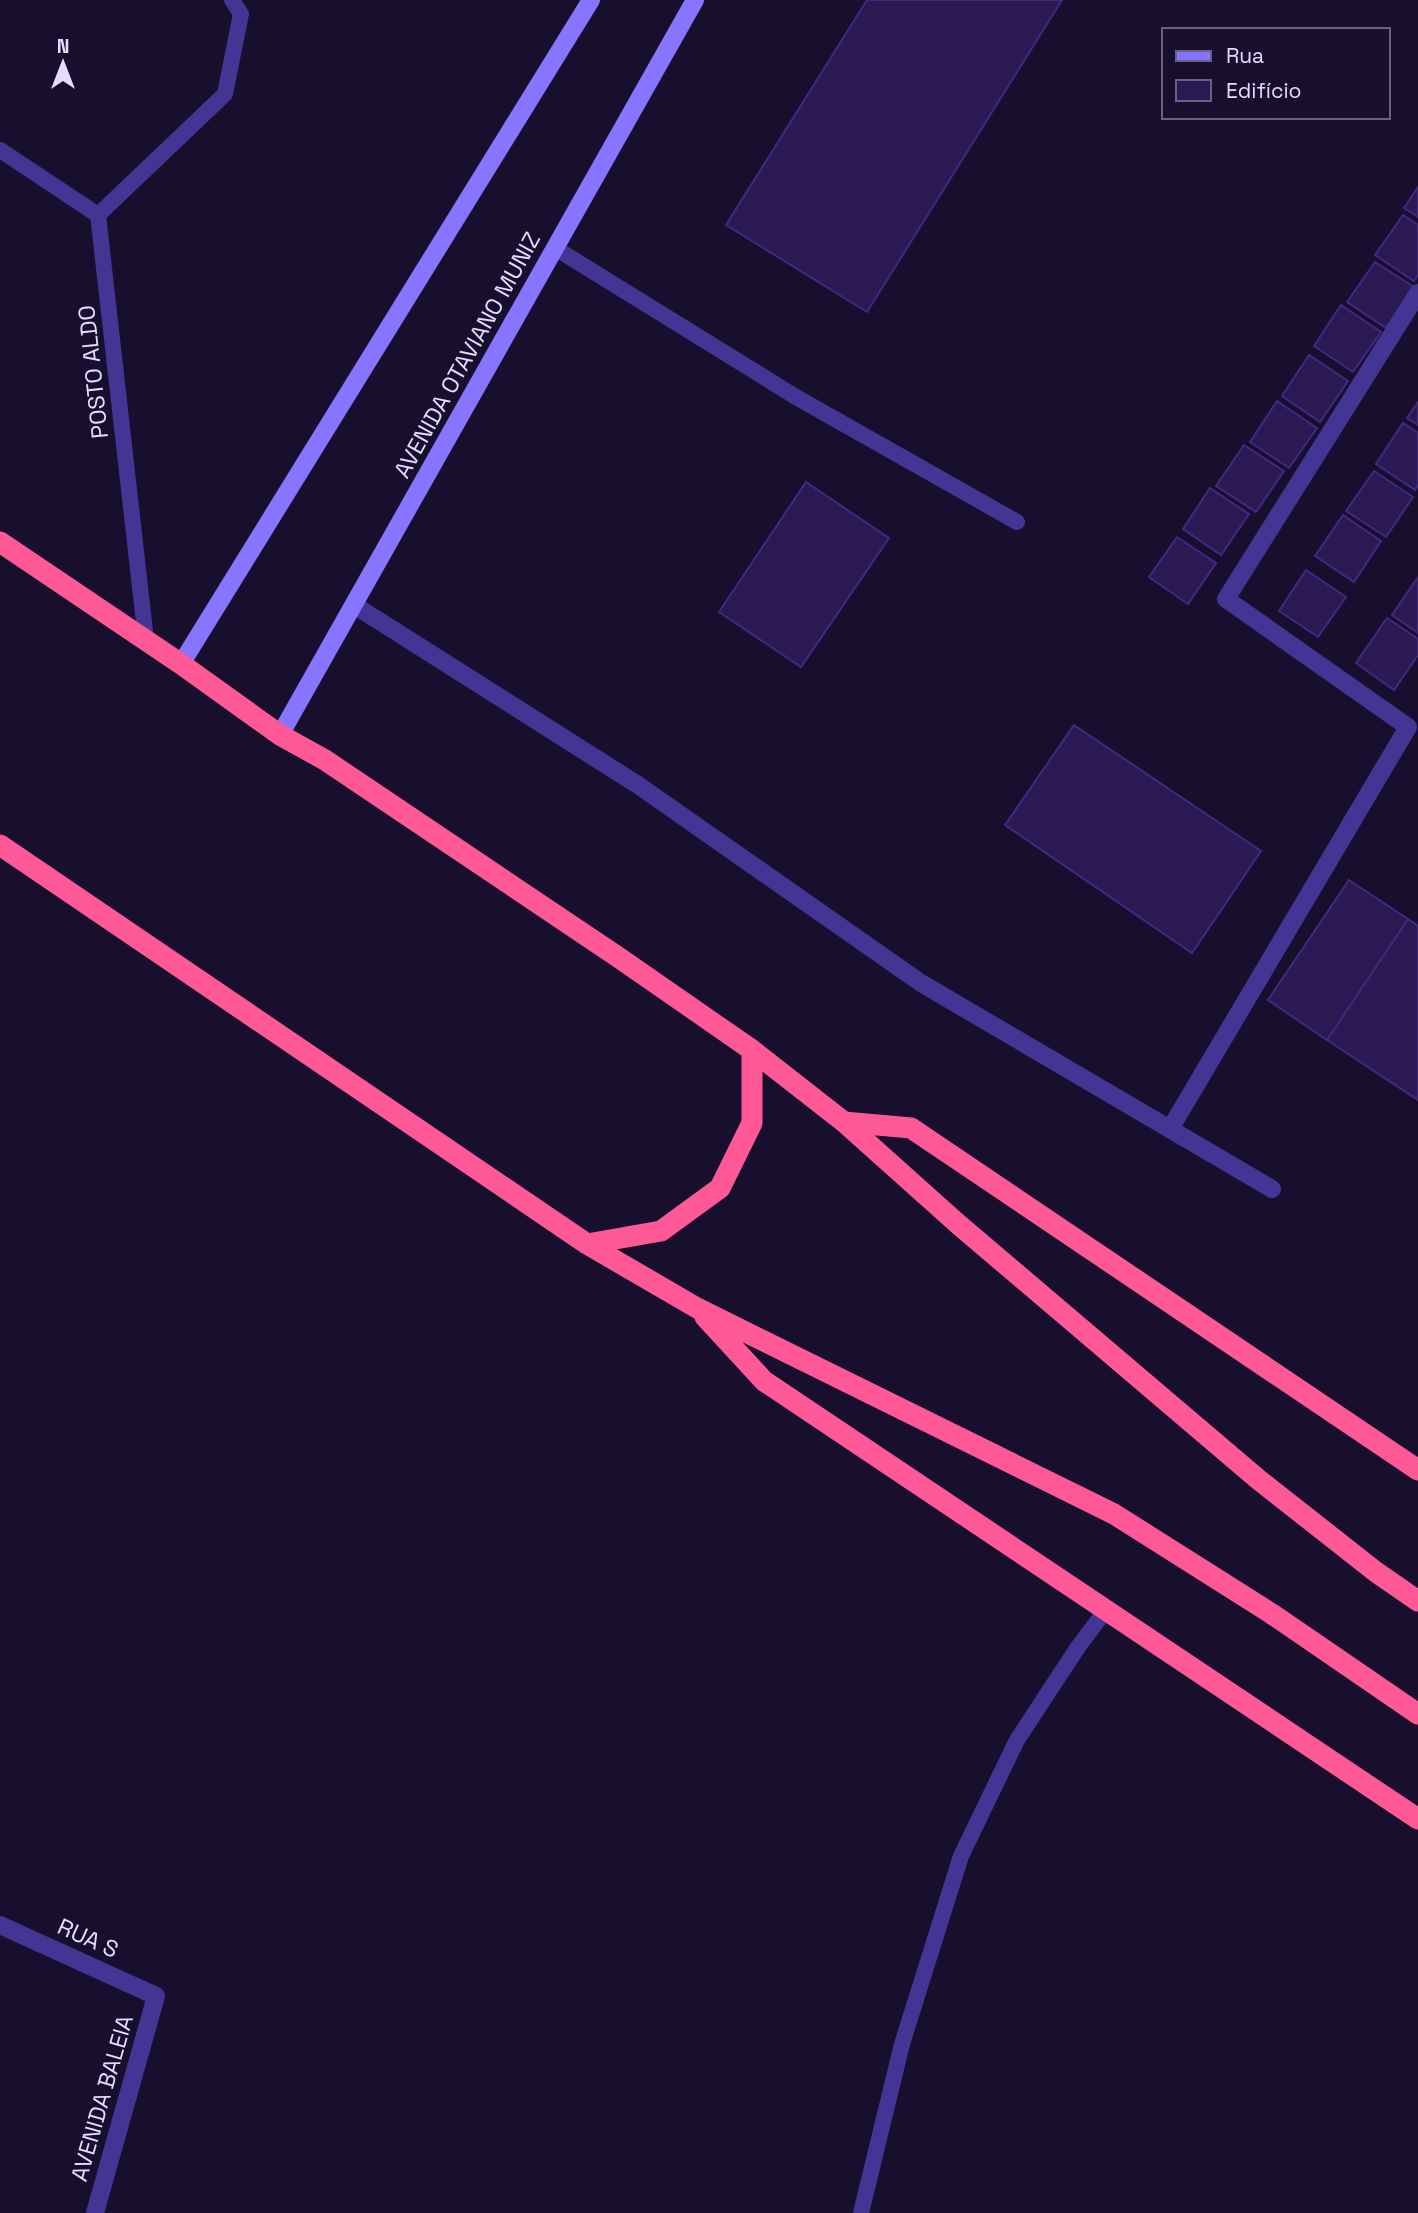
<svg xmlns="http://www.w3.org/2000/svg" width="1418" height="2213" font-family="'Space Grotesk',sans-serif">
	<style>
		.building { fill: #2b1953; stroke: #432881; stroke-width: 2 }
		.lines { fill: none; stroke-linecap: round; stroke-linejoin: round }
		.lane { stroke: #433593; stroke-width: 16 }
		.street { stroke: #433593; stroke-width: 18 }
		.secondary { stroke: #8774ff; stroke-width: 18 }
		.highway { stroke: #ff5896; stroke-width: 21 }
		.labels { text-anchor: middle; stroke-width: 5; stroke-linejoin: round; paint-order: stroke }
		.street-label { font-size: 23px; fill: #e5ddff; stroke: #180f2f }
	</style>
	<rect width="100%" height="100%" fill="#180f2f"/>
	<path class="building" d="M867 0H1062L867 312 726 225Z
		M1418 187V217L1404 208Z
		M1403 215 1418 225V275L1414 281 1375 255Z
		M1375 262 1414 287 1386 328 1347 302Z
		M1341 305 1381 332 1353 372 1314 346Z
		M1309 355 1348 381 1320 422 1282 396Z
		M1277 401 1317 428 1289 468 1250 442Z
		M1418 402V425L1407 418Z
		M1403 423 1418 433V485L1415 490 1376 464Z
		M1244 445 1284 471 1256 512 1216 486Z
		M1374 471 1413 497 1386 537 1346 511Z
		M806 482 889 538 801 667 719 612Z
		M1210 488 1249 514 1221 555 1183 529Z
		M1343 515 1381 541 1354 582 1315 556Z
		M1177 537 1216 563 1188 604 1149 577Z
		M1306 570 1346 597 1318 637 1279 611Z
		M1418 577V633L1392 615Z
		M1387 618 1418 639V655L1394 690 1356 663Z
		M1074 725 1261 851 1192 953 1005 825Z
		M1349 880 1408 919 1327 1040 1268 1000Z
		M1408 919 1418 926V1100L1327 1040Z"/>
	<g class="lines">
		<path class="lane" d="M0 150 98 215 146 640
			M98 215 225 94 241 14 232 0
			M555 248 796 397 1017 522
			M861 2213 902 2044 961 1856 1017 1740 1078 1647 1106 1610"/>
		<path class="street" d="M354 605 638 785 921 983 1272 1189
			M1170 1129 1408 727 1226 599 1418 293
			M0 1925 156 1996 95 2213"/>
		<path class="secondary" d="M181 664 591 0
			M280 735 695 0"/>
		<path class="highway" d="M0 542 181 664 280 735 325 760 618 957 752 1050 844 1122 958 1224 1259 1480 1376 1572 1418 1601
			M0 845 587 1244 697 1308 1114 1514 1272 1614 1418 1714
			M844 1122 911 1128 1418 1470
			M587 1244 661 1231 720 1188 752 1123V1050
			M705 1317 764 1381 1418 1819"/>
	</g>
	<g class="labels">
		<g class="street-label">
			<text transform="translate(467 355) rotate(-61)" y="8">AVENIDA OTAVIANO MUNIZ</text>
			<text transform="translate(93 372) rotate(-96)" y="8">POSTO ALDO</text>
			<text transform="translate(88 1938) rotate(24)" y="8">RUA S</text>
			<text transform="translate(102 2098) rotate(-74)" y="8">AVENIDA BALEIA</text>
		</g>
	</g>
	<rect x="1162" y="28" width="228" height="91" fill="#180f2f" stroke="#6a6182" stroke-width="2"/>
	<rect x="1176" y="51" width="35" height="10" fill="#8774ff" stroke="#6a6182" stroke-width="2"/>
	<text x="1226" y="63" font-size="21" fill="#e5ddff">Rua</text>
	<rect x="1176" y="80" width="35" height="21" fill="#2b1953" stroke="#6a6182" stroke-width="2"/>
	<text x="1226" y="98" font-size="21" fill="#e5ddff">Edifício</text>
	<g transform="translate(63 63)" stroke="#180f2f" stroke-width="5" paint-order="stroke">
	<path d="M0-5L12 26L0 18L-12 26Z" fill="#e5ddff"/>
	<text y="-10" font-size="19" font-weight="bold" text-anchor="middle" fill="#e5ddff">N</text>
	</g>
</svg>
